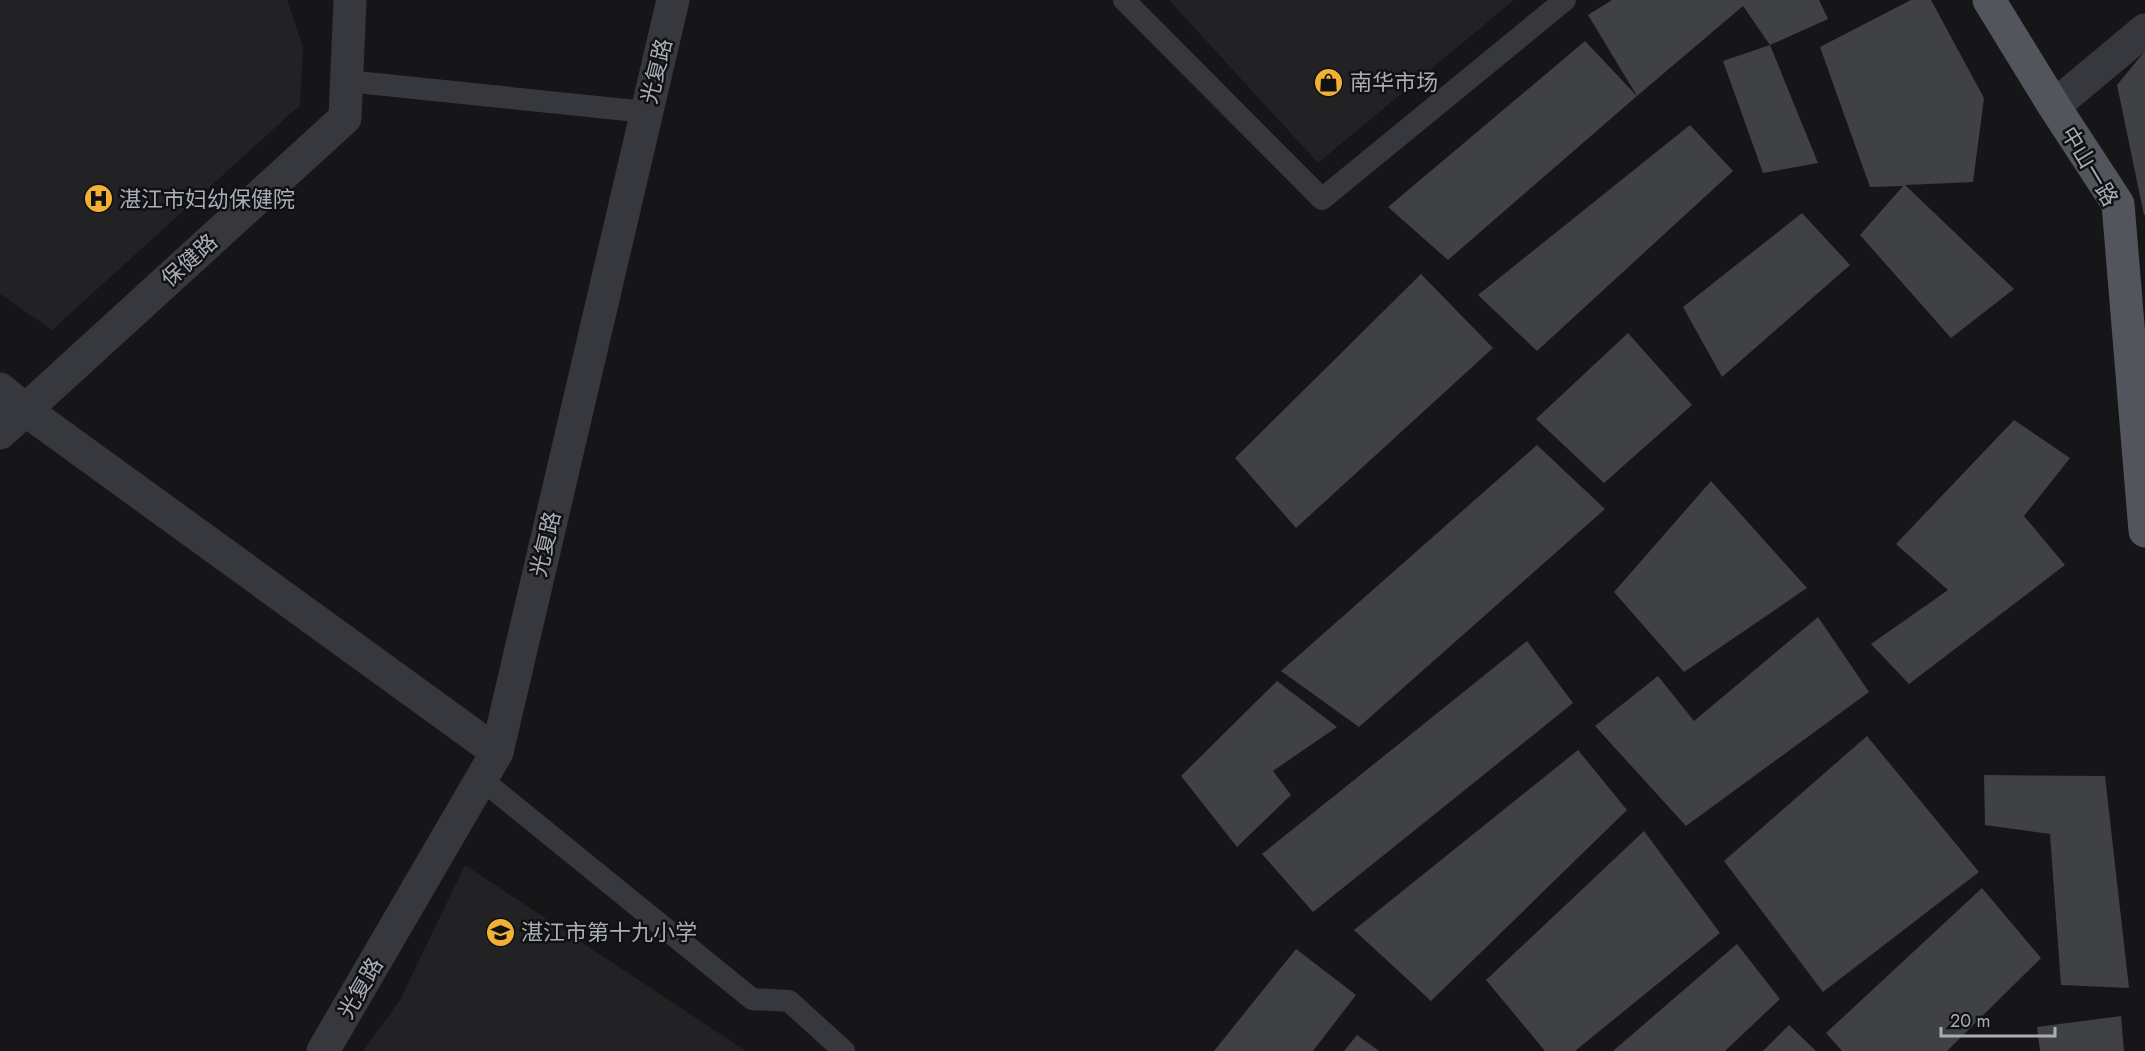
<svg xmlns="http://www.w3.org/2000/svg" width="2145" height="1051" font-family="Jost,'Noto Sans SC',sans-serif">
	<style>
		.built { fill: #222225 }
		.building { fill: #404145 }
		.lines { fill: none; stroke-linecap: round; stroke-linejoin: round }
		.service { stroke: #37383d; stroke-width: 22 }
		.minor { stroke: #37383d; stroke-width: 33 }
		.tertiary { stroke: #37383d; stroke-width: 33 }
		.primary { stroke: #53555c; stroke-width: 33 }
		.labels { text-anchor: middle; stroke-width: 5; stroke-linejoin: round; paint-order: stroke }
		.street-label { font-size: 22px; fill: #a8adb8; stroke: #111113 }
		.poi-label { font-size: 22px; fill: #a8adb8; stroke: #111113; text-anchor: start }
	</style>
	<rect width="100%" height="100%" fill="#161618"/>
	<path class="built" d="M0 0H287L303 48 300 105 52 330 0 294Z
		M1169 0H1514L1318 163Z
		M465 865 746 1051H363L400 1000Z"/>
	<path class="building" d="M1612 0H1819L1828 19 1770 45 1743 6 1637 96 1588 15Z
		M1911 0H1931L1984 98 1973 182 1905 185 2014 289 1951 338 1860 235 1903 186 1870 187 1820 47Z
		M1585 41 1637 96 1448 260 1388 207Z
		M1770 45 1818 163 1763 173 1723 61Z
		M2145 51V215H2144L2117 85Z
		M1690 125 1733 171 1537 351 1478 295Z
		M1802 213 1850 265 1722 377 1683 307Z
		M1421 274 1493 348 1296 528 1235 458Z
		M1628 333 1692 405 1604 483 1536 419Z
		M2014 420 2070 458 2024 516 2065 565 1909 684 1871 644 1948 590 1896 544Z
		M1537 445 1605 509 1359 727 1281 671Z
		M1711 481 1807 588 1684 672 1614 592Z
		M1818 617 1869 692 1686 826 1595 726 1658 676 1694 721Z
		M1527 641 1573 703 1313 912 1262 854Z
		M1277 681 1337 727 1273 771 1291 795 1237 847 1181 776Z
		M1867 736 1979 872 1823 992 1724 861Z
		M1578 750 1627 810 1431 1001 1354 930Z
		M1984 775 2105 776 2129 988 2061 985 2050 834 1985 825Z
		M1644 831 1720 933 1575 1051H1545L1486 980Z
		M1982 888 2041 958 1947 1051H1842L1826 1033Z
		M1737 944 1780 999 1725 1051H1613Z
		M1296 949 1356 995 1313 1051H1214Z
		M2121 1016 2124 1051H2040L2037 1027Z
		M1789 1025 1816 1051H1763Z
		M1357 1035 1379 1051H1344Z"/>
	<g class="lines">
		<path class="service" d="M1124 0 1322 199 1565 0
			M347 81 646 112
			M481 779 752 999 789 1001 844 1051"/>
		<path class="minor" d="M0 389 24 409 497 752"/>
		<path class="tertiary" d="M2054 106 2145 30
			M0 433 345 118 350 0
			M323 1051 497 752 673 0"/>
		<path class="primary" d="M1989 0 2054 106 2118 204 2145 531"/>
	</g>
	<defs>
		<symbol id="shop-disc" viewBox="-11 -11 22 22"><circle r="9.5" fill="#f2b134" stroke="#111113"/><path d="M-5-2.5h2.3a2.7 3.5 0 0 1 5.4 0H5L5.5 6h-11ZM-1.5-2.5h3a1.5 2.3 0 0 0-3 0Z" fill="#111"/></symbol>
		<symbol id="hospital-disc" viewBox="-11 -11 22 22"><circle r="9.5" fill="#f2b134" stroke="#111113"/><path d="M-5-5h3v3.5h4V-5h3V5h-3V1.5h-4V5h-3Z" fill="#111"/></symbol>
		<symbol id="school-disc" viewBox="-11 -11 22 22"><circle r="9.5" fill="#f2b134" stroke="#111113"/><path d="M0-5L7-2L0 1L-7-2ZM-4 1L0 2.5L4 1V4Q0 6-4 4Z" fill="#111"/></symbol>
	</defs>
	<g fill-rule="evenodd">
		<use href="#shop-disc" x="1312" y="66" width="33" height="33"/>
		<use href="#hospital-disc" x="82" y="182" width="33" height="33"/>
		<use href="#school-disc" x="484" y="916" width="33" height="33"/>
	</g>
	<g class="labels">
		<g class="street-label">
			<text transform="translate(656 71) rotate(-76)" y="8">光复路</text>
			<text transform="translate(2090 166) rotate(59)" y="8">中山一路</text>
			<text transform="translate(189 260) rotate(-42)" y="8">保健路</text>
			<text transform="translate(545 544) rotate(-77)" y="8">光复路</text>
			<text transform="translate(360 988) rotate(-60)" y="8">光复路</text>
		</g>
		<g class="poi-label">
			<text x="1350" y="90">南华市场</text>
			<text x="119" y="207">湛江市妇幼保健院</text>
			<text x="521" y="940">湛江市第十九小学</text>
		</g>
	</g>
	<path d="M1941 1027v9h114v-9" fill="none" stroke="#a8adb8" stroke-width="3"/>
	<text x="1950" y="1027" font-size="18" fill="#a8adb8" stroke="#111113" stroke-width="4.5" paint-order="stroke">20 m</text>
</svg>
